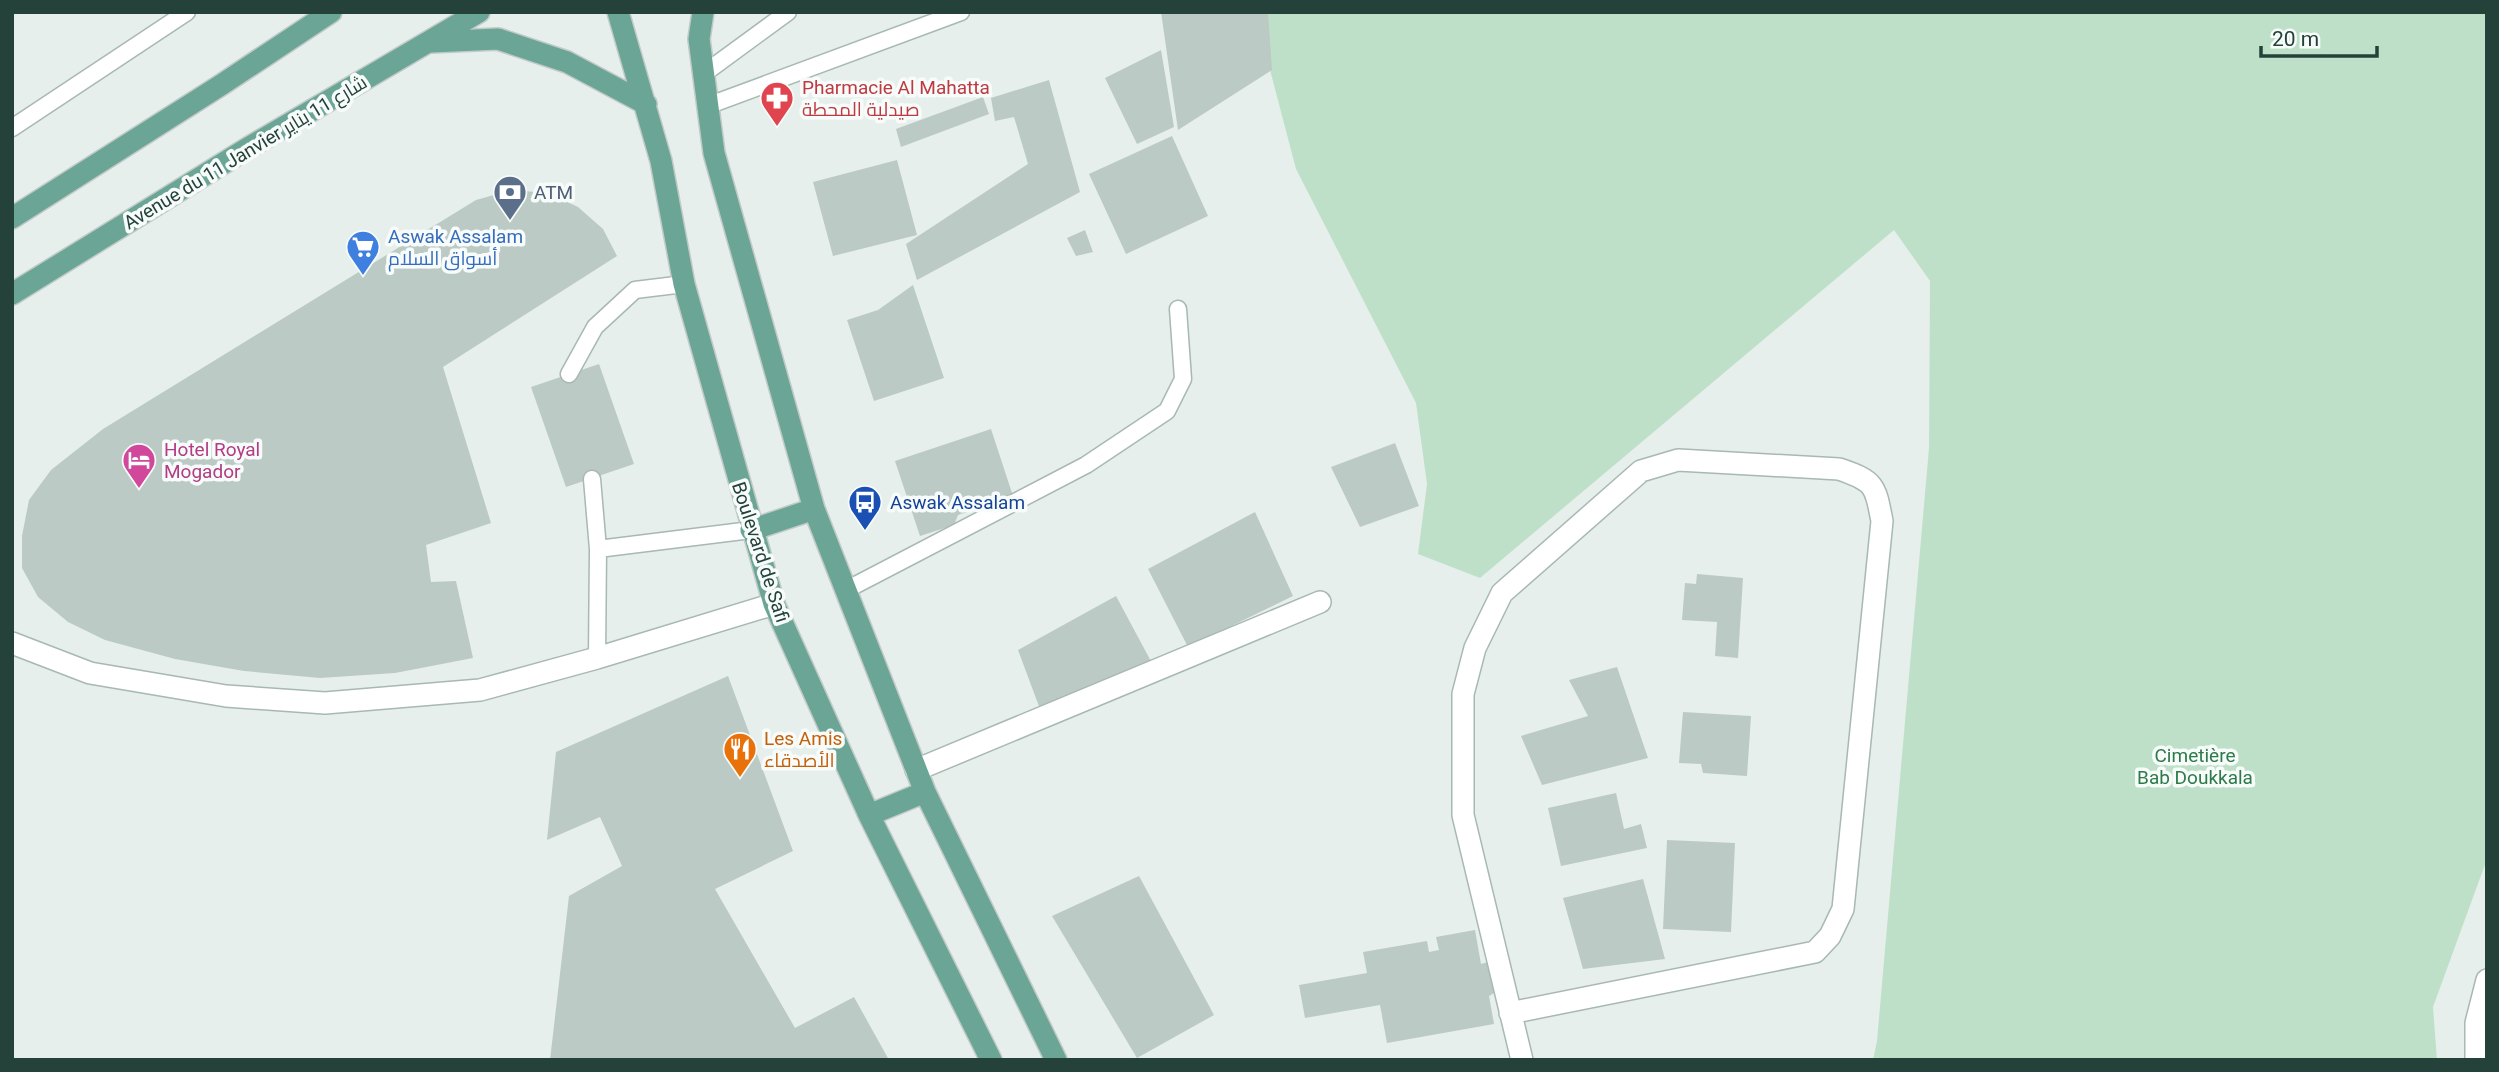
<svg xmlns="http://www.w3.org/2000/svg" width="2499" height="1072" font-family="Roboto,Cairo,sans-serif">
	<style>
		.green { fill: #bfe0c8 }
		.building { fill: #bbcac4 }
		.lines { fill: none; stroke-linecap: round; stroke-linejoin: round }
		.service-casing { stroke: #a8b8b2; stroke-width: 19 }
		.minor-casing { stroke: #a8b8b2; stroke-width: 24 }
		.primary-casing { stroke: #c2cac8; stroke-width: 24 }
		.service { stroke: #fff; stroke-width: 16 }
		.minor { stroke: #fff; stroke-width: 21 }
		.primary { stroke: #6aa596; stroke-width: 21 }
		.labels { text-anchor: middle; stroke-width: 7; stroke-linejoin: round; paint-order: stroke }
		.health-label { font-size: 19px; fill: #be3a42; stroke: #f7fbf9; text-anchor: start }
		.street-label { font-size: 19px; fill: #24423a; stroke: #f7fbf9 }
		.service-label { font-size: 19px; fill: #4e5e75; stroke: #f7fbf9; text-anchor: start }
		.shop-label { font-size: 19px; fill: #366cbe; stroke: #f7fbf9; text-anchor: start }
		.hotel-label { font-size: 19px; fill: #b23c85; stroke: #f7fbf9; text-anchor: start }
		.transit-label { font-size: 19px; fill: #164399; stroke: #f7fbf9; text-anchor: start }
		.food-label { font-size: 19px; fill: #c56008; stroke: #f7fbf9; text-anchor: start }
		.park-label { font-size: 19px; fill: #2d7a4b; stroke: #f7fbf9 }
	</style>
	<rect width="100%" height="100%" fill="#e6efeb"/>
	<path class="green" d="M1265 12H2487V859L2433 1007 2437 1060H1873L1877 1041 1929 448 1930 281 1894 230 1480 578 1418 554 1427 484 1416 403 1296 169 1268 62Z"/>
	<path class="building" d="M1161 12H1268L1272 70 1178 130Z
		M1161 50 1174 127 1137 144 1105 78Z
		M1049 80 1080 192 917 280 906 244 1028 164 1014 117 995 121 991 98Z
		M983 97 989 114 901 147 896 129Z
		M1172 136 1208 216 1126 254 1089 174Z
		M897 160 917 235 833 256 813 182Z
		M512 190 548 193 578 207 603 229 617 256 443 367 491 523 426 545 431 582 456 581 473 658 395 673 320 678 244 671 175 659 105 640 68 622 38 597 22 568V536L29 500 51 470 103 429 476 200Z
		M1085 230 1093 252 1076 256 1067 238Z
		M913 285 944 378 874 401 847 320 878 310Z
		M599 364 634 464 566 487 531 387Z
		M991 429 1013 496 958 515 954 525 920 536 895 461Z
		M1395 443 1419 506 1360 527 1331 467Z
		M1255 512 1293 596 1188 647 1148 569Z
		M1697 574 1743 578 1738 658 1715 656 1717 622 1682 620 1685 583 1696 584Z
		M1116 596 1153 665 1043 717 1018 650Z
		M1617 667 1648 758 1542 785 1521 736 1588 716 1569 680Z
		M728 676 793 851 715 889 795 1028 854 997 889 1060H550L569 896 622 866 600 817 547 840 556 752Z
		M1683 712 1751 716 1747 776 1703 773 1701 764 1679 763Z
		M1616 793 1624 829 1641 824 1647 848 1561 866 1548 808Z
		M1667 840 1735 843 1731 932 1663 929Z
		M1139 876 1214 1015 1137 1058 1052 916Z
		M1643 879 1665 959 1583 969 1563 898Z
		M1475 930 1481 964 1488 962 1494 993 1489 996 1494 1024 1387 1043 1380 1005 1305 1018 1299 985 1367 973 1363 952 1427 941 1429 952 1439 950 1436 937Z"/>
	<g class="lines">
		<defs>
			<path id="service" d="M702 75 788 12
				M707 106 961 12
				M12 128 187 12
				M569 374 595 327 635 290 684 284
				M592 479 598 549 597 658
				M598 549 751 530
				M846 590 1086 465 1167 411 1183 379 1178 309"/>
			<path id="minor" d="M12 643 90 673 226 696 325 703 480 690 597 658 774 604
				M916 770 1320 602
				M1510 1013 1815 952 1830 936 1843 909 1882 521C1875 485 1875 481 1839 469L1678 460 1641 471 1502 593 1475 648 1463 694V815L1522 1060
				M2476 1060V1023L2487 980"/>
			<path id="primary" d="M618 12 661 161 684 284 774 604 869 815 991 1060
				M703 12 699 39 714 153 814 509 925 792 1056 1060
				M431 42 498 39 567 62 646 104
				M12 218 221 85 331 12
				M12 294 248 148 479 12
				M751 530 814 509
				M869 815 925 792"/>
		</defs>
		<use href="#service" class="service-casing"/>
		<use href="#minor" class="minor-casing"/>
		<use href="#primary" class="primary-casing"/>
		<use href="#service" class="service"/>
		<use href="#minor" class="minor"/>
		<use href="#primary" class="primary"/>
	</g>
	<defs>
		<symbol id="pharmacy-pin" viewBox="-11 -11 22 30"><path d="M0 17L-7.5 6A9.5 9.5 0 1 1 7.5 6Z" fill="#e0444e" stroke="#f7fbf9"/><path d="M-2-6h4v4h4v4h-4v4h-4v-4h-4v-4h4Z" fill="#fff"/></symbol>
		<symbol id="bank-pin" viewBox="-11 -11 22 30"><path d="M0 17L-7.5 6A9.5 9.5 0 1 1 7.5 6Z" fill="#5c6f8a" stroke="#f7fbf9"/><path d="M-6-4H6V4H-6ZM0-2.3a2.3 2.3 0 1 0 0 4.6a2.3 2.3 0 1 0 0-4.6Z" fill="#fff"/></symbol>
		<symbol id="supermarket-pin" viewBox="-11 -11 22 30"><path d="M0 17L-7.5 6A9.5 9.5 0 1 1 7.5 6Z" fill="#3f7fe0" stroke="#f7fbf9"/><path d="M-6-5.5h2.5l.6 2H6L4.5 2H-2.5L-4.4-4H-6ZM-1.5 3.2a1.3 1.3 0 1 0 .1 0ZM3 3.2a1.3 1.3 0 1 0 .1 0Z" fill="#fff"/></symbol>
		<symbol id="hotel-pin" viewBox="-11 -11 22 30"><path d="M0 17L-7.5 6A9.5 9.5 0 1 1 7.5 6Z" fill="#d1479c" stroke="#f7fbf9"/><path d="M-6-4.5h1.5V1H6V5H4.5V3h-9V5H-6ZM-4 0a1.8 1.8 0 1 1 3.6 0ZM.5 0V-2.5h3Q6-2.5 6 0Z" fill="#fff"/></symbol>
		<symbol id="bus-pin" viewBox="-11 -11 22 30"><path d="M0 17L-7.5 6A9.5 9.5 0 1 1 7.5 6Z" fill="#1a4fb4" stroke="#f7fbf9"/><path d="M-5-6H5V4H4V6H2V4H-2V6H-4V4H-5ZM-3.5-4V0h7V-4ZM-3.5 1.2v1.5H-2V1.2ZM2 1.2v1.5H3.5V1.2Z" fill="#fff"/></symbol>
		<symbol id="restaurant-pin" viewBox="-11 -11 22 30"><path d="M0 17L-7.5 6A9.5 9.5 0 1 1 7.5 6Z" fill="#e8710a" stroke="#f7fbf9"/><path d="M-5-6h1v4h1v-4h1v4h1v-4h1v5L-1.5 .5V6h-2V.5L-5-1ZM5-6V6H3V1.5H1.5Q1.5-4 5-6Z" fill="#fff"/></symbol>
	</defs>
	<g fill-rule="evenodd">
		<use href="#pharmacy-pin" x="758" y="79" width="38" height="52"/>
		<use href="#bank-pin" x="491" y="173" width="38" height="52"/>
		<use href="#supermarket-pin" x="344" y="228" width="38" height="52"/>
		<use href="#hotel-pin" x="120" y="441" width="38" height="52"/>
		<use href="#bus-pin" x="846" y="483" width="38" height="52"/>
		<use href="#restaurant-pin" x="721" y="730" width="38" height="52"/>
	</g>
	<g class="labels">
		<g class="health-label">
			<text x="802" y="94">Pharmacie Al Mahatta<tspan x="802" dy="22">صيدلية المحطة</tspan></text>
		</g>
		<g class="street-label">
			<text transform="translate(245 152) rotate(-31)" y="7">Avenue du 11 Janvier شارع 11 يناير</text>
			<text transform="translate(761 552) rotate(72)" y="7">Boulevard de Safi</text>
		</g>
		<g class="service-label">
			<text x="534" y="199">ATM</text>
		</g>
		<g class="shop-label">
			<text x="388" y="243">Aswak Assalam<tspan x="388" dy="22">أسواق السلام</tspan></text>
		</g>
		<g class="hotel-label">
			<text x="164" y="456">Hotel Royal<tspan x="164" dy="22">Mogador</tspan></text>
		</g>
		<g class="transit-label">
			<text x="890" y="509">Aswak Assalam</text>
		</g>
		<g class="food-label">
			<text x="764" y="745">Les Amis<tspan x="764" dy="22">الأصدقاء</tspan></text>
		</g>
		<g class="park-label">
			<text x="2195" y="762">Cimetière<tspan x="2195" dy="22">Bab Doukkala</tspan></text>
		</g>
	</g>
	<rect width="2499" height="1072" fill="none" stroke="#24423a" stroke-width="28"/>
	<path d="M2261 46v10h116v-10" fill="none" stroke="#24423a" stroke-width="3.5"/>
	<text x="2272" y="46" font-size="21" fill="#24423a" stroke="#f7fbf9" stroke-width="5" paint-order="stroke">20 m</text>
</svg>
